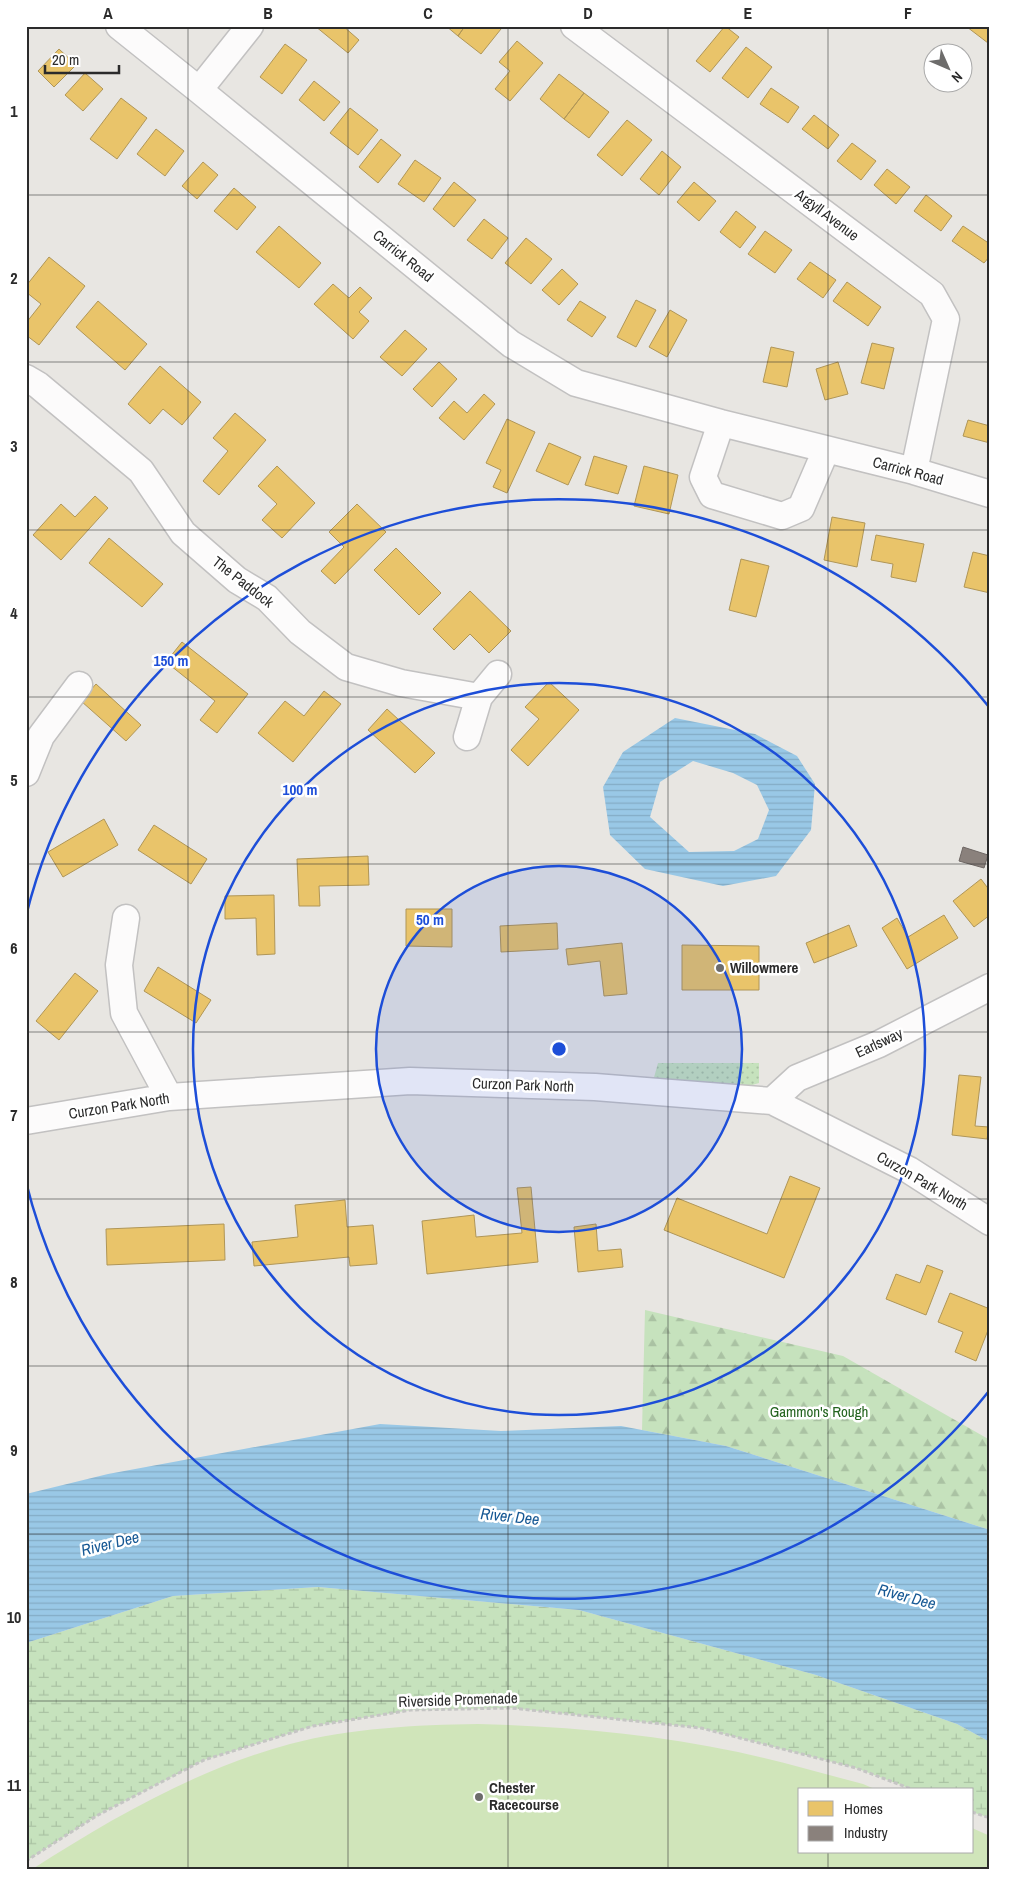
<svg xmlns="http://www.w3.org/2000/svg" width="1016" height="1896" font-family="'Archivo Narrow',sans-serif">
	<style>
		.grass { fill: url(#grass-dots) }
		.forest { fill: url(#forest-firs) }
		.wetland { fill: url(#wetland-marsh) }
		.pitch { fill: #d0e5ba }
		.water { fill: url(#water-rules); fill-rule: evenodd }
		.homes { fill: #e9c46a; stroke: #b09657 }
		.industry { fill: #8a817c; stroke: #6e6764 }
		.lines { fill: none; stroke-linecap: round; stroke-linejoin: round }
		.minor-casing { stroke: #c2c1c1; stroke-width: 29 }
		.path { stroke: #c5c5c4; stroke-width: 3; stroke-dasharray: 4 2.5; stroke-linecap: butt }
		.minor { stroke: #fcfbfb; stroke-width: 26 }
		.grid { fill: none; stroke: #2b2b2b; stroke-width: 1; stroke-opacity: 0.55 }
		.ring { fill: none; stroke: #1d4ed8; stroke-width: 2.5 }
		.poi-dot { fill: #6d6c6b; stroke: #fff; stroke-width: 2 }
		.labels { text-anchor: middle; stroke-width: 5; stroke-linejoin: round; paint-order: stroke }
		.street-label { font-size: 15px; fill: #2b2b2b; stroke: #fff }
		.poi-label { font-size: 15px; font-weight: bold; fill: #2b2b2b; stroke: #fff; text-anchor: start }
		.park-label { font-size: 15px; fill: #24641f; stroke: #fff }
		.water-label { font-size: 16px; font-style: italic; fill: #165894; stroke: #fff }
		.centre { fill: #1d4ed8; stroke: #fff; stroke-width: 2.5 }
		.ring-label { font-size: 15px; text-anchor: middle; font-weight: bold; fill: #1d4ed8; stroke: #fff; stroke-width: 5; stroke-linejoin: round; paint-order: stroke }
		.neatline { fill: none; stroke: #2b2b2b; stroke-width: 2 }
		.grid-label { font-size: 16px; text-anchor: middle; font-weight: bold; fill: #2b2b2b }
	</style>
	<defs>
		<pattern id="grass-dots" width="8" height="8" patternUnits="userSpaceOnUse" patternTransform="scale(1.25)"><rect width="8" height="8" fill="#c6e2bd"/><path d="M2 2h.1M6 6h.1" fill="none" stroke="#aac2a3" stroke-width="1.8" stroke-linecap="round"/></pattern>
		<pattern id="forest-firs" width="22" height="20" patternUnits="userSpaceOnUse" patternTransform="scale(1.25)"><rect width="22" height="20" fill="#c6e2bd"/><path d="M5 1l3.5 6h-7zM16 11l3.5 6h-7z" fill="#aac2a3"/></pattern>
		<pattern id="wetland-marsh" width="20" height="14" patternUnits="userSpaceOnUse" patternTransform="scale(1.25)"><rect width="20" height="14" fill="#c6e2bd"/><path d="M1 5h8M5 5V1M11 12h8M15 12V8" fill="none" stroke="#aac2a3"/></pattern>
		<pattern id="water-rules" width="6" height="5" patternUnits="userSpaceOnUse" patternTransform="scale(1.25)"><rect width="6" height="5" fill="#99c8e6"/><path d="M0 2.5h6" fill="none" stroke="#84acc5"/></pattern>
	</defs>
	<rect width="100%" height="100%" fill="#e8e6e2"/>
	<path class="grass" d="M658 1063H759V1083L729 1092 653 1081Z"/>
	<path class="forest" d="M645 1310 843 1356 990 1440V1530L726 1446 642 1430Z"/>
	<path class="wetland" d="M318 1587 579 1610 816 1675 957 1724 990 1742V1818L972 1812V1790H914L856 1768 701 1728 511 1708 411 1710 313 1726 204 1760 98 1815 26 1861V1643L173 1596Z"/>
	<path class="pitch" d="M478 1724C564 1726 653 1734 738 1752 780 1761 821 1773 863 1784L877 1790H800V1852H972V1828L990 1836V1870H31C112 1818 197 1769 290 1744 351 1728 415 1725 478 1724Z"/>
	<path class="water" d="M675 718 755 734 797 756 815 784 811 830 776 876 723 886 645 869 610 835 603 787 623 752ZM693 761 733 773 757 785 769 810 758 839 734 851 689 852 650 817 660 782Z
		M380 1424 501 1431 621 1426 726 1446 990 1530V1742L957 1724 816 1675 579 1610 318 1587 173 1596 26 1643V1494L108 1474Z"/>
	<path class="homes" d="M315 26H343L359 40 348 53Z
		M446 26H465L458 36Z
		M465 26H497L501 29 481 54 458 36Z
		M725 26 739 37 710 72 696 61Z
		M990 26 988 43 967 27V26Z
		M517 41 543 63 510 101 495 89 510 71 499 62Z
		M285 44 307 60 282 94 260 77Z
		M746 47 772 67 748 98 722 78Z
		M59 49 76 65 54 87 38 71Z
		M85 73 103 89 83 111 65 95Z
		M559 74 584 93 564 119 540 99Z
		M314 81 340 102 324 121 299 100Z
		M771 88 799 107 788 123 760 104Z
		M584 93 609 112 589 138 564 119Z
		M121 98 147 118 117 159 90 139Z
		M350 108 378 130 358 155 330 133Z
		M814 115 839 135 828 149 802 129Z
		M627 120 652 140 622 176 597 155Z
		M156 129 184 151 165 176 137 154Z
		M381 139 401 155 378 183 359 167Z
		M852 143 876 161 861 180 837 161Z
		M662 151 681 167 659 195 640 179Z
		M415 160 441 178 424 202 398 184Z
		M203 162 218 175 197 199 182 186Z
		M887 169 910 187 896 204 874 185Z
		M454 182 476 200 454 227 433 209Z
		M694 182 716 201 699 221 677 202Z
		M234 188 256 207 237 230 214 211Z
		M926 195 952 216 941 231 914 211Z
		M736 211 756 227 740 248 720 232Z
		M484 219 508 238 492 259 467 240Z
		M279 226 321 263 299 288 256 252Z
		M963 226 990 244V256L984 263 952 241Z
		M765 231 792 250 775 273 748 254Z
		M526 238 552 259 531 284 505 263Z
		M49 257 85 286 39 345 26 335V323L41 304 26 292V286Z
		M810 262 836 280 823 298 797 279Z
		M562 269 578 284 559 305 542 290Z
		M847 282 881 307 868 326 833 301Z
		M333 284 349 298 360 287 372 298 359 312 369 321 353 339 314 304Z
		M636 300 656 310 636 347 617 337Z
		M98 301 147 344 125 370 76 327Z
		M580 301 606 317 592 337 567 320Z
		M670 310 687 320 667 357 649 347Z
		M405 330 427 349 402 376 380 357Z
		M872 343 894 348 884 389 861 383Z
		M771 347 794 352 787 387 763 382Z
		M439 362 457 379 432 407 413 389Z
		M838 362 848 394 825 400 816 369Z
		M160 366 201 402 182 425 163 409 150 424 128 404Z
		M484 394 495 404 464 440 439 418 454 401 467 413Z
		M235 413 266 440 219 495 203 481 228 451 213 438Z
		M507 419 535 432 507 493 493 487 501 470 486 463Z
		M968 420 990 426V443L963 436Z
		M549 443 581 457 568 485 536 471Z
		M594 456 627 466 618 494 585 485Z
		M277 466 315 503 282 538 262 520 277 504 258 486Z
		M644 466 678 475 669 514 634 506Z
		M95 496 108 508 61 560 33 535 61 504 75 517Z
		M357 504 386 532 335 584 321 571 344 547 329 532Z
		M832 517 865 523 857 567 824 560Z
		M876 535 924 544 916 582 891 577 893 564 871 560Z
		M109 538 163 584 142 607 89 563Z
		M396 548 441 593 419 615 374 570Z
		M973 552 990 556V593L964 587Z
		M741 559 769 566 756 617 729 610Z
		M470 591 511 631 489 653 470 634 454 650 433 629Z
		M182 642 248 694 217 733 200 720 215 701 166 662Z
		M549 682 579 710 528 766 511 750 539 719 525 707Z
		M96 684 141 725 126 741 81 701Z
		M324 691 341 704 293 762 258 733 285 701 304 716Z
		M387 709 435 753 415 773 368 730Z
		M104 819 118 845 63 877 48 852Z
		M154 825 207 859 191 884 138 850Z
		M368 856 369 885 319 886 320 906H299L297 859Z
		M981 879 990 891V915L974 927 953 901Z
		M274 895 275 954 257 955 256 918 225 919V896Z
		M406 909H452V947L406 946Z
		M944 915 958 938 907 969 882 928 897 918 908 937Z
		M557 923 558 949 501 952 500 926Z
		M849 925 857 946 814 963 806 943Z
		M622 943 627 994 604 996 600 961 568 965 566 949Z
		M682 945 759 946V990H682Z
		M158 967 211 1000 196 1023 144 991Z
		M75 973 98 991 59 1040 36 1021Z
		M959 1075 981 1077 975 1126 989 1127 987 1139 952 1135Z
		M790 1176 820 1188 784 1278 664 1230 677 1198 767 1234Z
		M531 1187 538 1262 427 1274 422 1221 474 1215 476 1237 522 1233 517 1188Z
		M345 1200 347 1227 373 1225 377 1264 350 1266 349 1257 254 1266 252 1242 298 1237 295 1205Z
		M224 1224 225 1260 107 1265 106 1229Z
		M596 1224 598 1251 621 1249 623 1267 578 1272 574 1227Z
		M927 1265 943 1271 926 1315 886 1299 896 1274 920 1283Z
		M950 1293 990 1309V1325L976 1361 955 1352 963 1332 938 1322Z"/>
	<path class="industry" d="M963 847 988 855 984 868 959 861Z"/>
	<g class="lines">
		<defs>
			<path id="minor" d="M119 26 199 90 511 344 576 383 721 423 914 471 990 494
				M574 26 932 294 946 319 914 471
				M199 90 250 26
				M26 378 38 385 141 471 183 533 237 580 267 598 300 632 346 667 401 683 479 697
				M721 423 703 477 712 495 782 516 801 508 826 450
				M467 737 479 697 498 674
				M26 773 41 736 79 685
				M126 918 119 965 124 1013 169 1097
				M772 1101 797 1078 879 1044 990 987
				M26 1121 169 1097 410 1081 595 1087 772 1101 909 1170 990 1222"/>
		</defs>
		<use href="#minor" class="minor-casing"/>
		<path class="path" d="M972 1812 990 1818
			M26 1861 98 1815 204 1760 313 1726 411 1710 511 1708 701 1728 856 1768 914 1790"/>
		<use href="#minor" class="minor"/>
	</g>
	<path class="grid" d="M188 26V1870M348 26V1870M508 26V1870M668 26V1870M828 26V1790M26 195H990M26 362H990M26 530H990M26 697H990M26 864H990M26 1032H990M26 1199H990M26 1366H990M26 1534H990M26 1701H990M828 1852V1870"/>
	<circle cx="559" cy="1049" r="183" fill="#1d4ed8" fill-opacity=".12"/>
	<g class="ring">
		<circle cx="559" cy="1049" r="183"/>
		<circle cx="559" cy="1049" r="366"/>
		<path d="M989 1391A549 549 0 0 1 26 1182M26 916A549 549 0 0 1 989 707"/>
	</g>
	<g class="poi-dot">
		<circle cx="720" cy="968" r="5"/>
		<circle cx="479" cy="1797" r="5"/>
	</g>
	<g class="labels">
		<g class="street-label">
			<text transform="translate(827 215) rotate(37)" y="5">Argyll Avenue</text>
			<text transform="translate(403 256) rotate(39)" y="5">Carrick Road</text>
			<text transform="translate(908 471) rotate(15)" y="5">Carrick Road</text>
			<text transform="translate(243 582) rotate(38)" y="5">The Paddock</text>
			<text transform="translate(879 1043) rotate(-25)" y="5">Earlsway</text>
			<text transform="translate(523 1085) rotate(2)" y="5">Curzon Park North</text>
			<text transform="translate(119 1106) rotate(-9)" y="5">Curzon Park North</text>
			<text transform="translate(922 1181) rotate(30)" y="5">Curzon Park North</text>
			<text transform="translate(458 1700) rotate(-2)" y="5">Riverside Promenade</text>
		</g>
		<g class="poi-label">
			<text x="730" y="973">Willowmere</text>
			<text x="489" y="1793">Chester<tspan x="489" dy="17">Racecourse</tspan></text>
		</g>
		<g class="park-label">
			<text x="819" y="1417">Gammon's Rough</text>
		</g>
		<g class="water-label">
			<text transform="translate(510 1516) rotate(6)" y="6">River Dee</text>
			<text transform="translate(110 1543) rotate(-14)" y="6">River Dee</text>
			<text transform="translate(907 1596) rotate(15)" y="6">River Dee</text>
		</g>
	</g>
	<circle cx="559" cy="1049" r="8" class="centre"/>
	<g class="ring-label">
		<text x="171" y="666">150 m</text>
		<text x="300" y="795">100 m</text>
		<text x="430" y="925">50 m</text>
	</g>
	<rect width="1016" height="1896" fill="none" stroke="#ffffff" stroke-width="55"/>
	<rect x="798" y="1788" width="175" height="65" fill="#ffffff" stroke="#aaaaaa"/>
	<rect x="808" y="1801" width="25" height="15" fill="#e9c46a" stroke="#aaaaaa"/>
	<text x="844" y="1814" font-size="15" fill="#2b2b2b">Homes</text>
	<rect x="808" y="1826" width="25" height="15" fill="#8a817c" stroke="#aaaaaa"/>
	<text x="844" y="1838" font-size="15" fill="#2b2b2b">Industry</text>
	<g transform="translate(948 68) rotate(135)"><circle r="24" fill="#ffffff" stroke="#aaaaaa"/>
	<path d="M0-4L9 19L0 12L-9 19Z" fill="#6d6c6b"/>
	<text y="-8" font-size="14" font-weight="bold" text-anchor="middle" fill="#2b2b2b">N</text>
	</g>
	<path d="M45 65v8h74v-8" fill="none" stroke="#2b2b2b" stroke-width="2.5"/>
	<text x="52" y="65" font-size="15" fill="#2b2b2b" stroke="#ffffff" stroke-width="4" paint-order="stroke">20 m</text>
	<rect x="28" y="28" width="960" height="1840" class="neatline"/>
	<g class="grid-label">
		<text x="108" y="19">A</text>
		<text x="268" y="19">B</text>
		<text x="428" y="19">C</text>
		<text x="588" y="19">D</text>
		<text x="748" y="19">E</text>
		<text x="908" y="19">F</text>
		<text x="14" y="117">1</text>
		<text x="14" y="284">2</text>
		<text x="14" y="452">3</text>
		<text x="14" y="619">4</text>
		<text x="14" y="786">5</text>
		<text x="14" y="954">6</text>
		<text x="14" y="1121">7</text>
		<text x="14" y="1288">8</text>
		<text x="14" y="1456">9</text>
		<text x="14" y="1623">10</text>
		<text x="14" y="1791">11</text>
	</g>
</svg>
